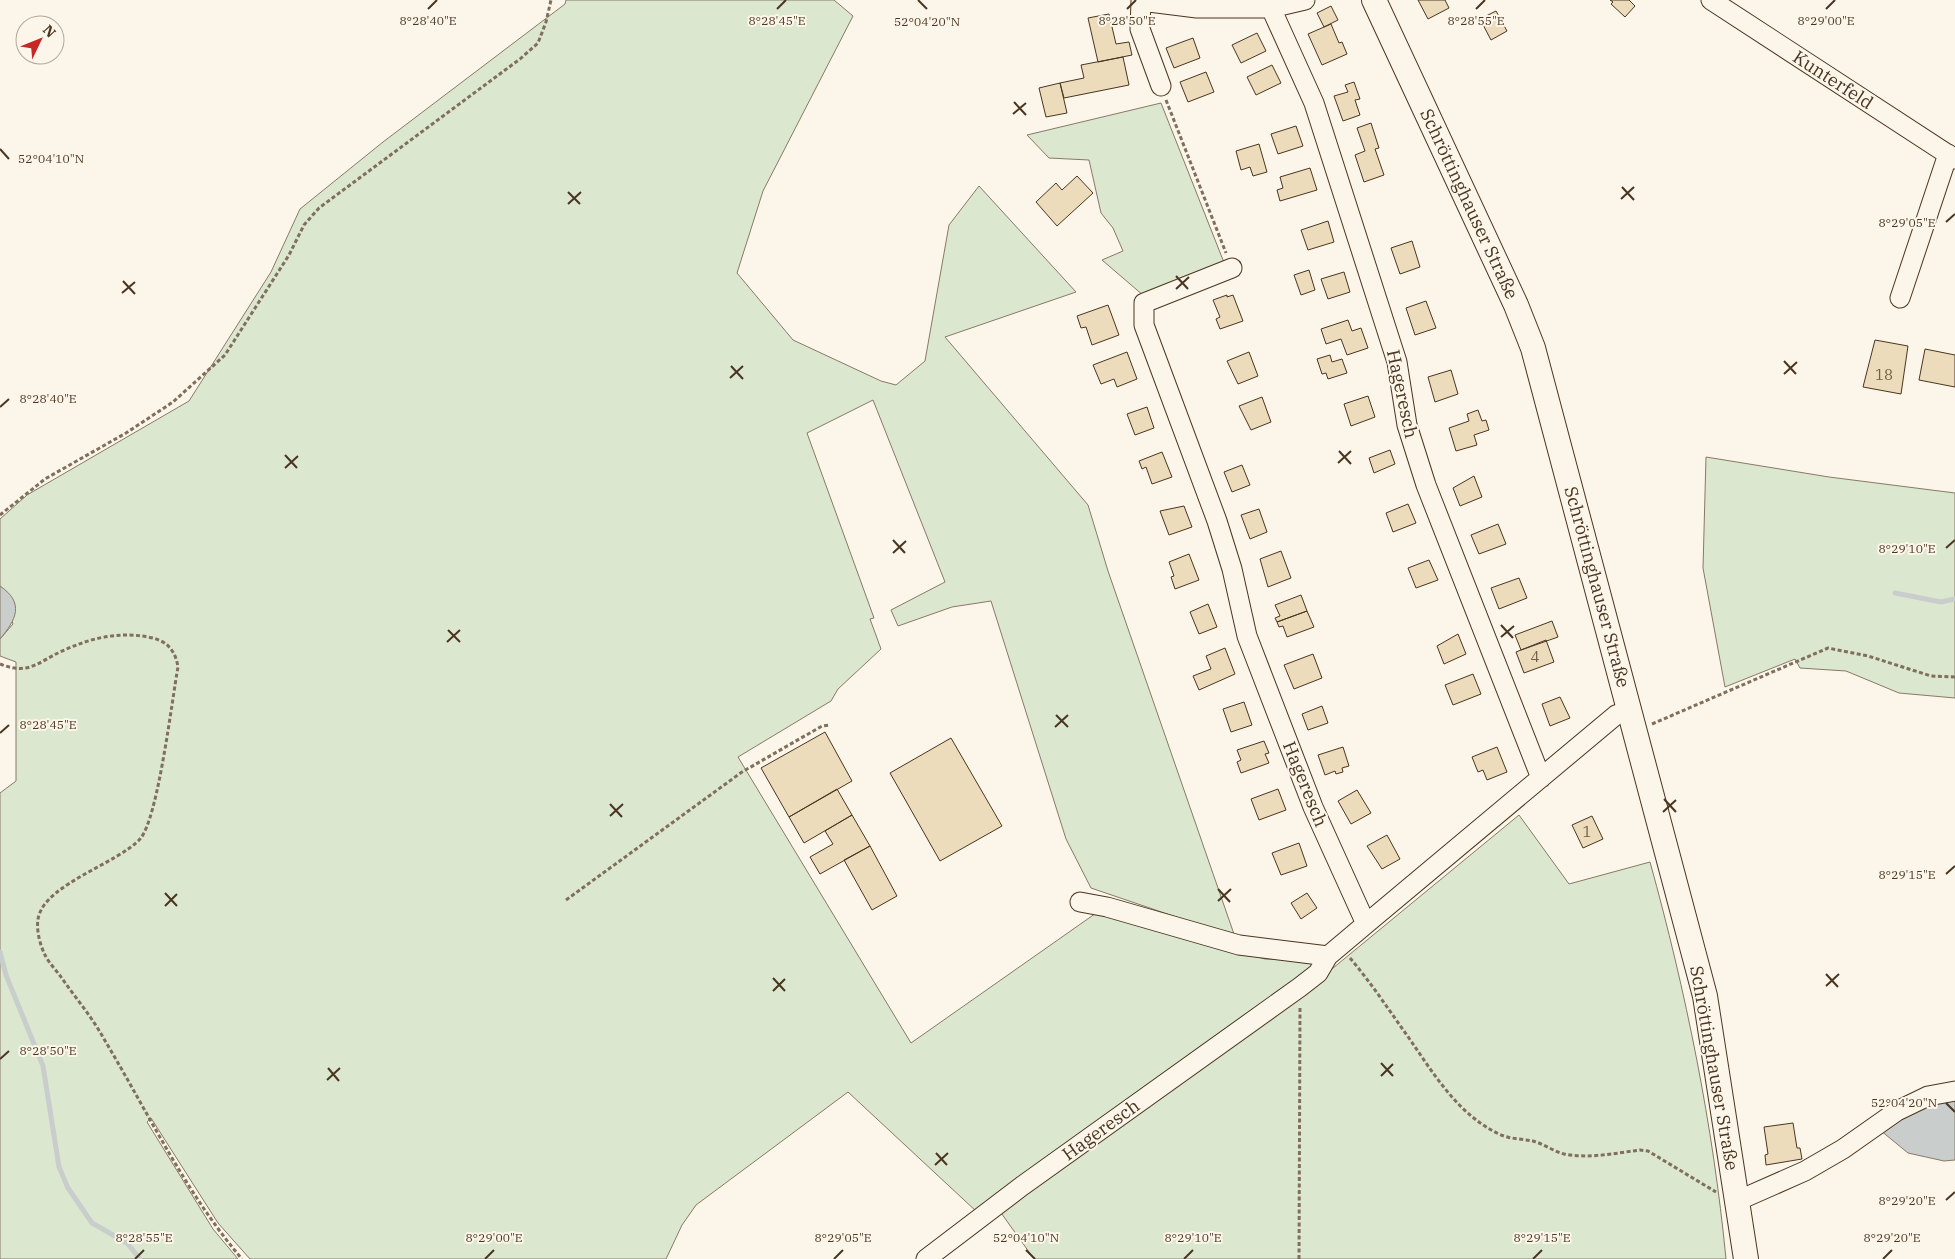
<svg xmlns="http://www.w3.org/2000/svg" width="1955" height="1259" font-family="'IBM Plex Serif',serif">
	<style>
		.green { fill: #dce7d0; stroke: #887966 }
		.water { fill: #c9cecd; stroke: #887966 }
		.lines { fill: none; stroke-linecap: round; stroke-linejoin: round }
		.stream { stroke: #c9cecd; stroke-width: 5 }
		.building { fill: #ecdcbc; stroke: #4a3520 }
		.minor-casing { stroke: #4a3520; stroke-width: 21 }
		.major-casing { stroke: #4a3520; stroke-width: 26 }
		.path { stroke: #7f6f5c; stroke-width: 3; stroke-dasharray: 4 2.5; stroke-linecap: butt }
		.minor { stroke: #fbf6e9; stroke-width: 19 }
		.major { stroke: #fbf6e9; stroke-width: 24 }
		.ticks { fill: none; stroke: #4a3520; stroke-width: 2 }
		.labels { text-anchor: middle; stroke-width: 4; stroke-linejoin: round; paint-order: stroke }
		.number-label { font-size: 15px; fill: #725f47 }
		.street-label { font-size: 18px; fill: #4a3520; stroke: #fbf6e9 }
		.ticks-label { font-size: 12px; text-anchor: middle; fill: #4a3520; stroke: #fbf6e9; stroke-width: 4; stroke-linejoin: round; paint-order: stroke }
	</style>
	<rect width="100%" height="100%" fill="#fbf6e9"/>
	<path class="green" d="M566 0H834L853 16 763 191 737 273 793 340 881 381 896 385 925 361 949 225 979 186 1076 292 945 337 1088 505 1108 571 1235 937 1091 888 1066 839 991 601 952 607 898 626 891 610 945 582 873 400 807 433 874 618 870 619 881 649 838 689 831 701 738 757 911 1043 1099 911 1265 959H1314L1310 987 1519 815 1569 884 1650 862C1686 992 1713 1125 1726 1259H1034L999 1210 977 1212 848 1092 696 1205 682 1225 666 1259H250L218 1223 151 1118 147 1122 213 1229 238 1259H0V793L16 781V662L0 656V639L13 624 0 586V519L27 495 189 401 271 272 300 209 383 142 565 4Z
		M1161 103 1225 265 1144 296 1102 260 1123 251 1113 228 1101 213 1089 160 1049 158 1027 135Z
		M1706 457 1829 477 1955 493V698L1899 693 1846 671 1800 668 1795 659 1725 687 1703 568Z"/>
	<path class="water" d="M0 586C25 603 16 620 0 639Z
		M1955 1097V1160L1944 1161 1908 1153 1880 1130 1904 1113Z"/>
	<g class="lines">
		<path class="stream" d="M1895 593 1941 602 1955 599
			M0 952 6 975 43 1066 59 1167 68 1188 92 1223 127 1243 140 1259"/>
	</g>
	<path class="building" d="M1418 0H1445L1449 8 1428 19Z
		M1610 0H1629L1635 6 1625 17 1611 4 1613 2Z
		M1331 6 1338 20 1324 27 1317 13Z
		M1496 11 1507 31 1491 40 1480 19Z
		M1109 14 1116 44 1129 42 1132 55 1098 62 1088 18Z
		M1331 24 1339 43 1342 42 1347 54 1322 65 1308 34Z
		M1257 33 1266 51 1241 63 1232 45Z
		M1193 38 1200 58 1174 68 1166 48Z
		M1123 57 1129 85 1064 98 1060 83 1084 78 1081 65Z
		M1272 65 1281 83 1256 95 1247 77Z
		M1206 72 1214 92 1188 102 1180 82Z
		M1354 82 1360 99 1355 100 1360 115 1343 121 1334 96 1348 92 1345 85Z
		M1060 83 1067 113 1046 117 1039 88Z
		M1371 123 1379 148 1375 149 1384 175 1364 182 1355 155 1365 151 1357 128Z
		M1296 126 1303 146 1278 154 1271 134Z
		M1259 144 1267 172 1253 176 1250 167 1241 170 1236 151Z
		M1310 168 1317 190 1280 201 1277 190 1283 188 1280 177Z
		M1077 176 1093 193 1057 226 1036 202 1056 183 1062 190Z
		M1328 221 1334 242 1308 250 1301 230Z
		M1412 241 1420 267 1400 274 1391 248Z
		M1309 270 1315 290 1301 295 1294 275Z
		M1344 272 1350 292 1328 299 1321 279Z
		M1227 295V297L1233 295 1243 321 1220 329 1216 319 1220 317 1213 300Z
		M1426 301 1436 328 1415 335 1406 308Z
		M1108 305 1119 335 1092 345 1086 327 1081 328 1077 316Z
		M1348 320 1352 331 1361 328 1368 348 1347 355 1341 339 1326 344 1321 329Z
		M1875 340 1908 346 1901 394 1863 387Z
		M1925 349 1955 355V387L1919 380Z
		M1127 352 1137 379 1117 387 1114 379 1101 384 1093 365Z
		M1249 352 1258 376 1238 384 1227 361Z
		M1330 355 1332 362 1342 359 1347 373 1328 379 1326 373 1322 374 1317 359Z
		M1451 370 1458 394 1435 402 1428 377Z
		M1368 396 1375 417 1351 426 1344 404Z
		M1262 397 1271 422 1251 430 1239 406Z
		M1147 407 1154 428 1135 435 1127 414Z
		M1478 410 1482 421 1486 420 1489 430 1474 435 1477 445 1456 451 1449 428 1469 421 1467 414Z
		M1390 450 1395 464 1374 473 1369 458Z
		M1162 452 1172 477 1152 484 1146 467 1142 469 1139 461Z
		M1242 465 1250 485 1232 492 1224 472Z
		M1474 476 1482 497 1460 506 1453 488Z
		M1408 504 1416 523 1393 532 1386 513Z
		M1184 506 1192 527 1169 535 1160 511Z
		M1259 509 1267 532 1250 539 1241 515Z
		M1498 524 1506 544 1479 554 1471 535Z
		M1281 551 1291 578 1268 587 1260 559Z
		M1189 554 1199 580 1175 589 1171 577 1174 576 1169 562Z
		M1429 560 1438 580 1416 588 1408 568Z
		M1519 578 1527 598 1499 609 1491 588Z
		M1301 595 1307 611 1277 622 1275 618 1280 616 1275 605Z
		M1208 604 1217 627 1199 634 1190 612Z
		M1307 611 1314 627 1287 637 1283 626 1279 627 1277 622Z
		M1552 621 1558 637 1521 650 1515 635Z
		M1458 634 1466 654 1444 664 1437 646Z
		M1546 640 1554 662 1524 673 1516 652Z
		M1225 648 1235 674 1199 690 1193 676 1211 669 1206 656Z
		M1313 654 1322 678 1294 689 1284 665Z
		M1473 674 1481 694 1453 705 1445 685Z
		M1560 697 1570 718 1550 726 1542 704Z
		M1244 702 1252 725 1231 732 1223 709Z
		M1322 706 1328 723 1308 730 1302 714Z
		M825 732 852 781 789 817 761 768Z
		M951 738 1002 826 940 861 890 773Z
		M1264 741 1269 753 1265 754 1269 763 1241 773 1237 762 1241 760 1237 750Z
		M1343 747 1349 766 1342 768 1343 772 1336 774 1335 771 1325 775 1318 755Z
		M1497 747 1507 772 1487 780 1483 770 1478 772 1472 757Z
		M837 789 852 815 804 843 789 817Z
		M1278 789 1286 810 1259 820 1251 799Z
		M1357 790 1371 813 1351 824 1338 801Z
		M852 815 870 846 820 874 810 857 833 844 825 831Z
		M1592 816 1603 839 1583 848 1572 825Z
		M1387 835 1400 859 1382 869 1367 846Z
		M1299 843 1307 866 1281 875 1272 853Z
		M870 846 897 896 872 910 844 860Z
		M1307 893 1317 908 1301 919 1291 903Z
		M1793 1123 1797 1148H1800L1802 1159 1766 1165 1765 1155 1768 1154 1764 1127Z"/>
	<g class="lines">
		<defs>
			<path id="minor" d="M1711 0 1955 159
				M1271 8 1314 103 1397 362 1407 425 1426 485 1541 778
				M1161 86 1140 29 1141 1 1197 8H1271L1305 0
				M1900 298 1948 154
				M1080 902 1107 907 1239 945 1328 956
				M1366 924 1616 715 1630 710
				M1737 1201 1805 1171 1843 1149 1897 1111 1928 1096 1955 1091
				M926 1259 1022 1186 1300 987 1318 973 1328 956 1366 924 1313 807 1247 636 1232 569 1217 521 1144 325V303L1232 268"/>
			<path id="major" d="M1374 0 1516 305 1533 348 1705 996 1746 1259"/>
		</defs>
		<use href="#minor" class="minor-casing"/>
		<use href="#major" class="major-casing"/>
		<path class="path" d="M1166 100 1226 253
			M0 515 45 479 126 433 173 402 225 355 289 255 304 225 319 208 520 59 538 43 546 22 551 0
			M0 664C10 668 20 670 30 667 40 664 49 657 58 653 87 639 116 631 148 637 166 640 175 649 178 667 172 699 158 819 140 839 118 863 49 883 39 915 35 927 40 945 45 955 49 963 56 970 61 977 75 997 92 1017 104 1039 149 1114 185 1192 242 1259
			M1652 724 1828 648 1868 656 1931 676 1955 677
			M566 900 742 772 822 726 830 725
			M1350 958C1372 984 1391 1013 1411 1041 1435 1076 1459 1115 1499 1134 1509 1139 1522 1139 1533 1141 1544 1144 1553 1151 1564 1154 1589 1159 1616 1153 1640 1150L1648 1151 1716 1192
			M1299 1259 1300 1007"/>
		<use href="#minor" class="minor"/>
		<use href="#major" class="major"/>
	</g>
	<path class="ticks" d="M918 0 927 9M428 9 437 0M777 9 786 0M1127 9 1136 0M1476 9 1485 0M1826 9 1835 0M1014 102 1026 115M1013 114 1026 103M0 149 9 159M1622 187 1634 200M568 192 580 204M1621 199 1634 187M568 204 581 192M1946 222 1955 214M1176 276 1188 289M123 281 135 294M1176 289 1189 277M122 293 135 282M1784 361 1796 374M731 366 743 379M1784 374 1797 362M730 378 743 366M0 407 9 399M1339 451 1351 464M285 455 297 468M1338 463 1351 451M285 468 298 456M893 540 905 553M1946 548 1955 540M893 553 906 541M1501 625 1513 638M448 630 460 642M1501 637 1514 626M447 642 460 630M1056 715 1068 727M1055 727 1068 715M0 733 9 725M1664 799 1676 812M610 804 622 817M1663 812 1676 800M610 816 623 804M1946 874 1955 866M1218 889 1230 902M165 893 177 906M1218 901 1231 889M165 906 177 894M1826 974 1838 987M773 978 785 991M1826 986 1839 974M773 991 785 979M0 1059 9 1051M1381 1063 1393 1076M328 1068 339 1081M1381 1076 1393 1064M327 1080 340 1068M1946 1103 1955 1112M936 1153 947 1165M935 1165 948 1153M1946 1200 1955 1192M1026 1250 1035 1259M135 1259 144 1250M485 1259 494 1250M834 1259 843 1250M1184 1259 1193 1250M1533 1259 1542 1250M1883 1259 1892 1250"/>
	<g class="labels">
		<g class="number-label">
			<text x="1884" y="380">18</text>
			<text x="1535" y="662">4</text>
			<text x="1587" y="837">1</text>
		</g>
		<g class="street-label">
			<text transform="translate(1833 80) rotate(33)" y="6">Kunterfeld</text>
			<text transform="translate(1469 204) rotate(65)" y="6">Schröttinghauser Straße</text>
			<text transform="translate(1402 394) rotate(78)" y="6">Hageresch</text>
			<text transform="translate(1597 587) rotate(75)" y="6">Schröttinghauser Straße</text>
			<text transform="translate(1305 784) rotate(68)" y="6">Hageresch</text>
			<text transform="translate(1714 1068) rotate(80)" y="6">Schröttinghauser Straße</text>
			<text transform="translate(1101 1130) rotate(-36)" y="6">Hageresch</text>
		</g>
	</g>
	<g class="ticks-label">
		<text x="428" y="25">8°28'40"E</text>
		<text x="777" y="25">8°28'45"E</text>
		<text x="1127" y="25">8°28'50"E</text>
		<text x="1476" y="25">8°28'55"E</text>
		<text x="1826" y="25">8°29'00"E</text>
		<text x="927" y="26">52°04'20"N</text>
		<text x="51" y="163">52°04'10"N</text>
		<text x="1907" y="227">8°29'05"E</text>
		<text x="48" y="403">8°28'40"E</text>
		<text x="1907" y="553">8°29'10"E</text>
		<text x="48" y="729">8°28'45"E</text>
		<text x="1907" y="879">8°29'15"E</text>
		<text x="48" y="1055">8°28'50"E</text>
		<text x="1904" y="1107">52°04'20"N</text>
		<text x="1907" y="1205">8°29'20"E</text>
		<text x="1026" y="1242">52°04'10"N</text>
		<text x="144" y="1242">8°28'55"E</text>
		<text x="494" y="1242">8°29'00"E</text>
		<text x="843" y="1242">8°29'05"E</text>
		<text x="1193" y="1242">8°29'10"E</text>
		<text x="1542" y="1242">8°29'15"E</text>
		<text x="1892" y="1242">8°29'20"E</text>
	</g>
	<g transform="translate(40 40) rotate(47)"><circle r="24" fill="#fbf6e9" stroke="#b4a999"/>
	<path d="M0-4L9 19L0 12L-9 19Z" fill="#c62828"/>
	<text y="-8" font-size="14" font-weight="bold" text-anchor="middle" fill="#4a3520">N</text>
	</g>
</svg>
